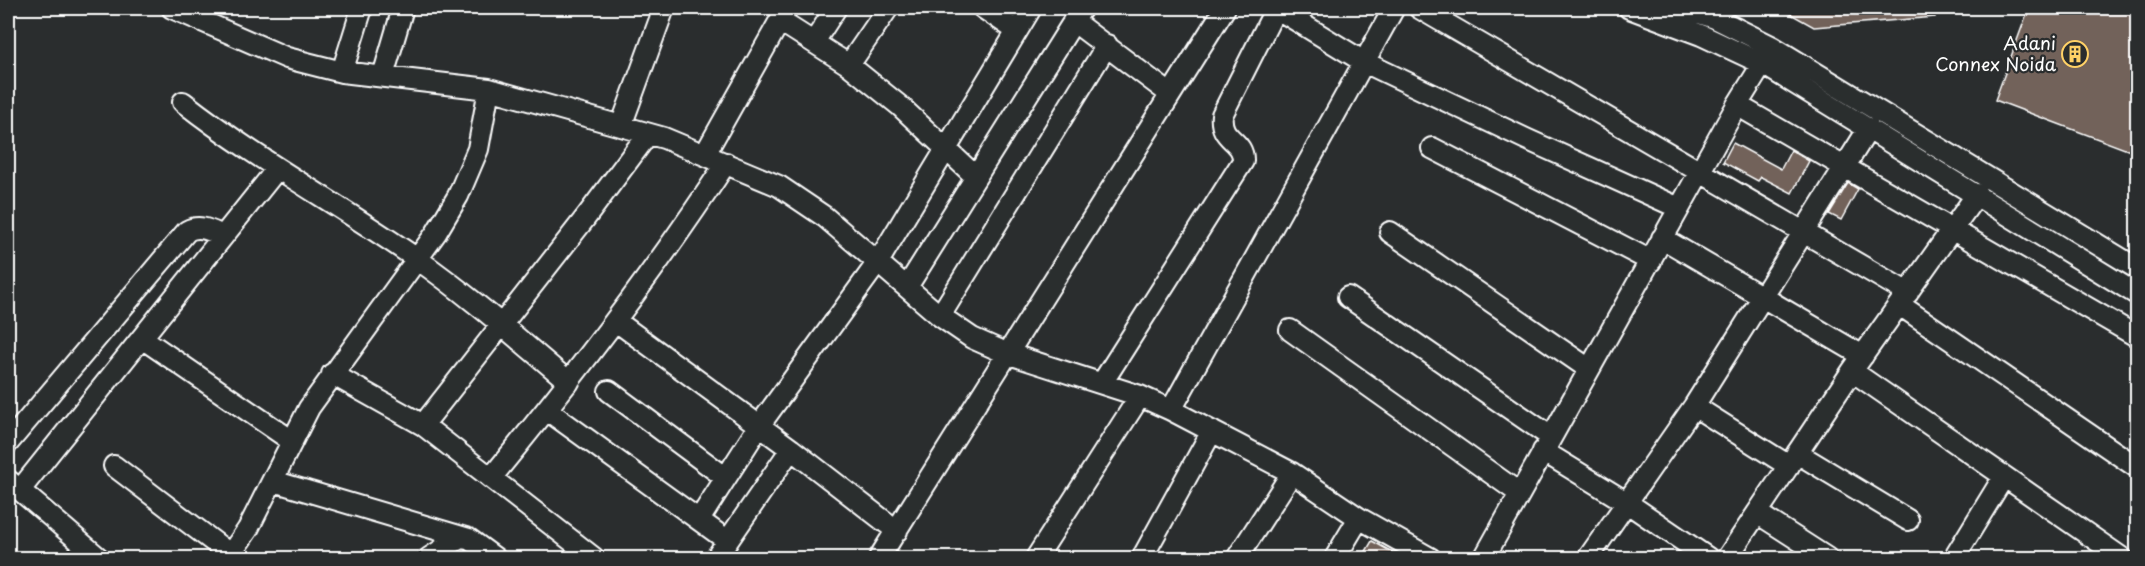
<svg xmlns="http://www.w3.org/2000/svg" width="2145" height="566" font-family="'Playpen Sans',sans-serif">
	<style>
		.building { fill: #72625a; stroke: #fff; stroke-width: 1.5 }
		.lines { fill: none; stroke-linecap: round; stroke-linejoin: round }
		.minor-casing { stroke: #fff; stroke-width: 24 }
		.minor { stroke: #2a2d2e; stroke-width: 20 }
		.labels { text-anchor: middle; stroke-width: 4.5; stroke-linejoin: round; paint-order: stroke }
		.poi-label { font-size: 18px; fill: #fff; stroke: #2a2d2e; text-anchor: end }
	</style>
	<rect width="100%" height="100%" fill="#2a2d2e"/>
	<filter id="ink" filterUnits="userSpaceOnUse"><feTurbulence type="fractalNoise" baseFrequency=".0167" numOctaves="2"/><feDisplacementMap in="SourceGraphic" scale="12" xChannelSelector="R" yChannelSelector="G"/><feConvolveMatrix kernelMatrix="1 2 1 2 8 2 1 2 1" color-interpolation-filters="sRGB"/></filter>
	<g filter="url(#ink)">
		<path class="building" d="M1780 8H1934L1935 17 1814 27Z
			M2029 8H2138V154L1995 100Z
			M1733 143 1781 169 1791 150 1809 161 1792 193 1761 177 1758 181 1723 162Z
			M1848 183 1858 189 1841 220 1829 214Z
			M1372 541 1403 558H1362Z"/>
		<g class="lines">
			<defs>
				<path id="minor" d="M172 8 287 58 342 72 489 89 664 138 779 186 825 217 940 316 972 338 1006 353 1140 396 1171 410 1292 473 1359 518 1430 558
					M983 8 1017 31
					M1276 8 1364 62 1526 139 1679 208
					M1419 8 1908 293
					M1629 8 1701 35 1763 64 2138 295
					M1683 8 1715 18 1773 47 2138 269
					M780 21 849 65 900 106 976 177
					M1073 21 1170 94
					M814 42 836 8
					M849 65 888 8
					M342 72 362 8
					M383 76 403 8
					M183 102C257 160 340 205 417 259 470 296 519 340 569 382
					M1737 105 2138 337
					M621 126 664 8
					M1432 148 1651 261
					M705 154 787 8
					M1390 232 1589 369
					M1662 238 1863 356
					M907 287 1082 8
					M1348 297 1551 437
					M1900 305 2138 468
					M940 316 1107 45
					M616 321 791 449 897 531
					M1290 330 1519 493
					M142 338 292 441
					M1852 371 2122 558
					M332 374 423 425 594 558
					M1102 383 1243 161C1244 139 1219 141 1222 115L1276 8
					M609 391 726 478
					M1694 406 1789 466
					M547 410 728 541
					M1171 410 1394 8
					M423 425 586 217 648 134
					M8 443 187 231C200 224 211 231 223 236
					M1543 451 1626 502 1708 558
					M1797 453 1908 520
					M114 466 231 555
					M491 478C575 376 654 273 726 163
					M8 480 99 558
					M273 481 469 539
					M20 490 277 169
					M1757 513 1827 558
					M699 520 759 426 878 262 1031 8
					M228 558 248 529 309 408 436 233 458 196 478 149 489 89
					M429 558 460 538 469 539 495 558
					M716 558 791 449
					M879 558 1225 8
					M1036 558 1140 396
					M1142 558 1212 431
					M1237 558 1292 473
					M1335 558 1359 518
					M1484 558 1737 105 1773 47
					M1588 558 1694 406 1869 128
					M1727 558 1852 371 1977 194
					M1954 558 2003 478"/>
			</defs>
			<use href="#minor" class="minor-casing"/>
			<use href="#minor" class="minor"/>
		</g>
	</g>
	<defs>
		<symbol id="building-ring" viewBox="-11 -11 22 22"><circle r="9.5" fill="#2a2d2e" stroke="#ffd166" stroke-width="1.5"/><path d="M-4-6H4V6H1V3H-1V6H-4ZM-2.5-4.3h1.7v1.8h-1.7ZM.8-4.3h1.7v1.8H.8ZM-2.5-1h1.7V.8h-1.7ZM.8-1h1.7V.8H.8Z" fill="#ffd166"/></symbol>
	</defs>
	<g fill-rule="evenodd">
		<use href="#building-ring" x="2060" y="39" width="30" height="30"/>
	</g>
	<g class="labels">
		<g class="poi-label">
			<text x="2056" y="50">Adani<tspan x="2056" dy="21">Connex Noida</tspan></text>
		</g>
	</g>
	<rect width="2145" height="566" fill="none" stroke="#2a2d2e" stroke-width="30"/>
	<rect x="15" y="15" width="2115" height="536" fill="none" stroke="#fff" stroke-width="2" filter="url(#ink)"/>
</svg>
